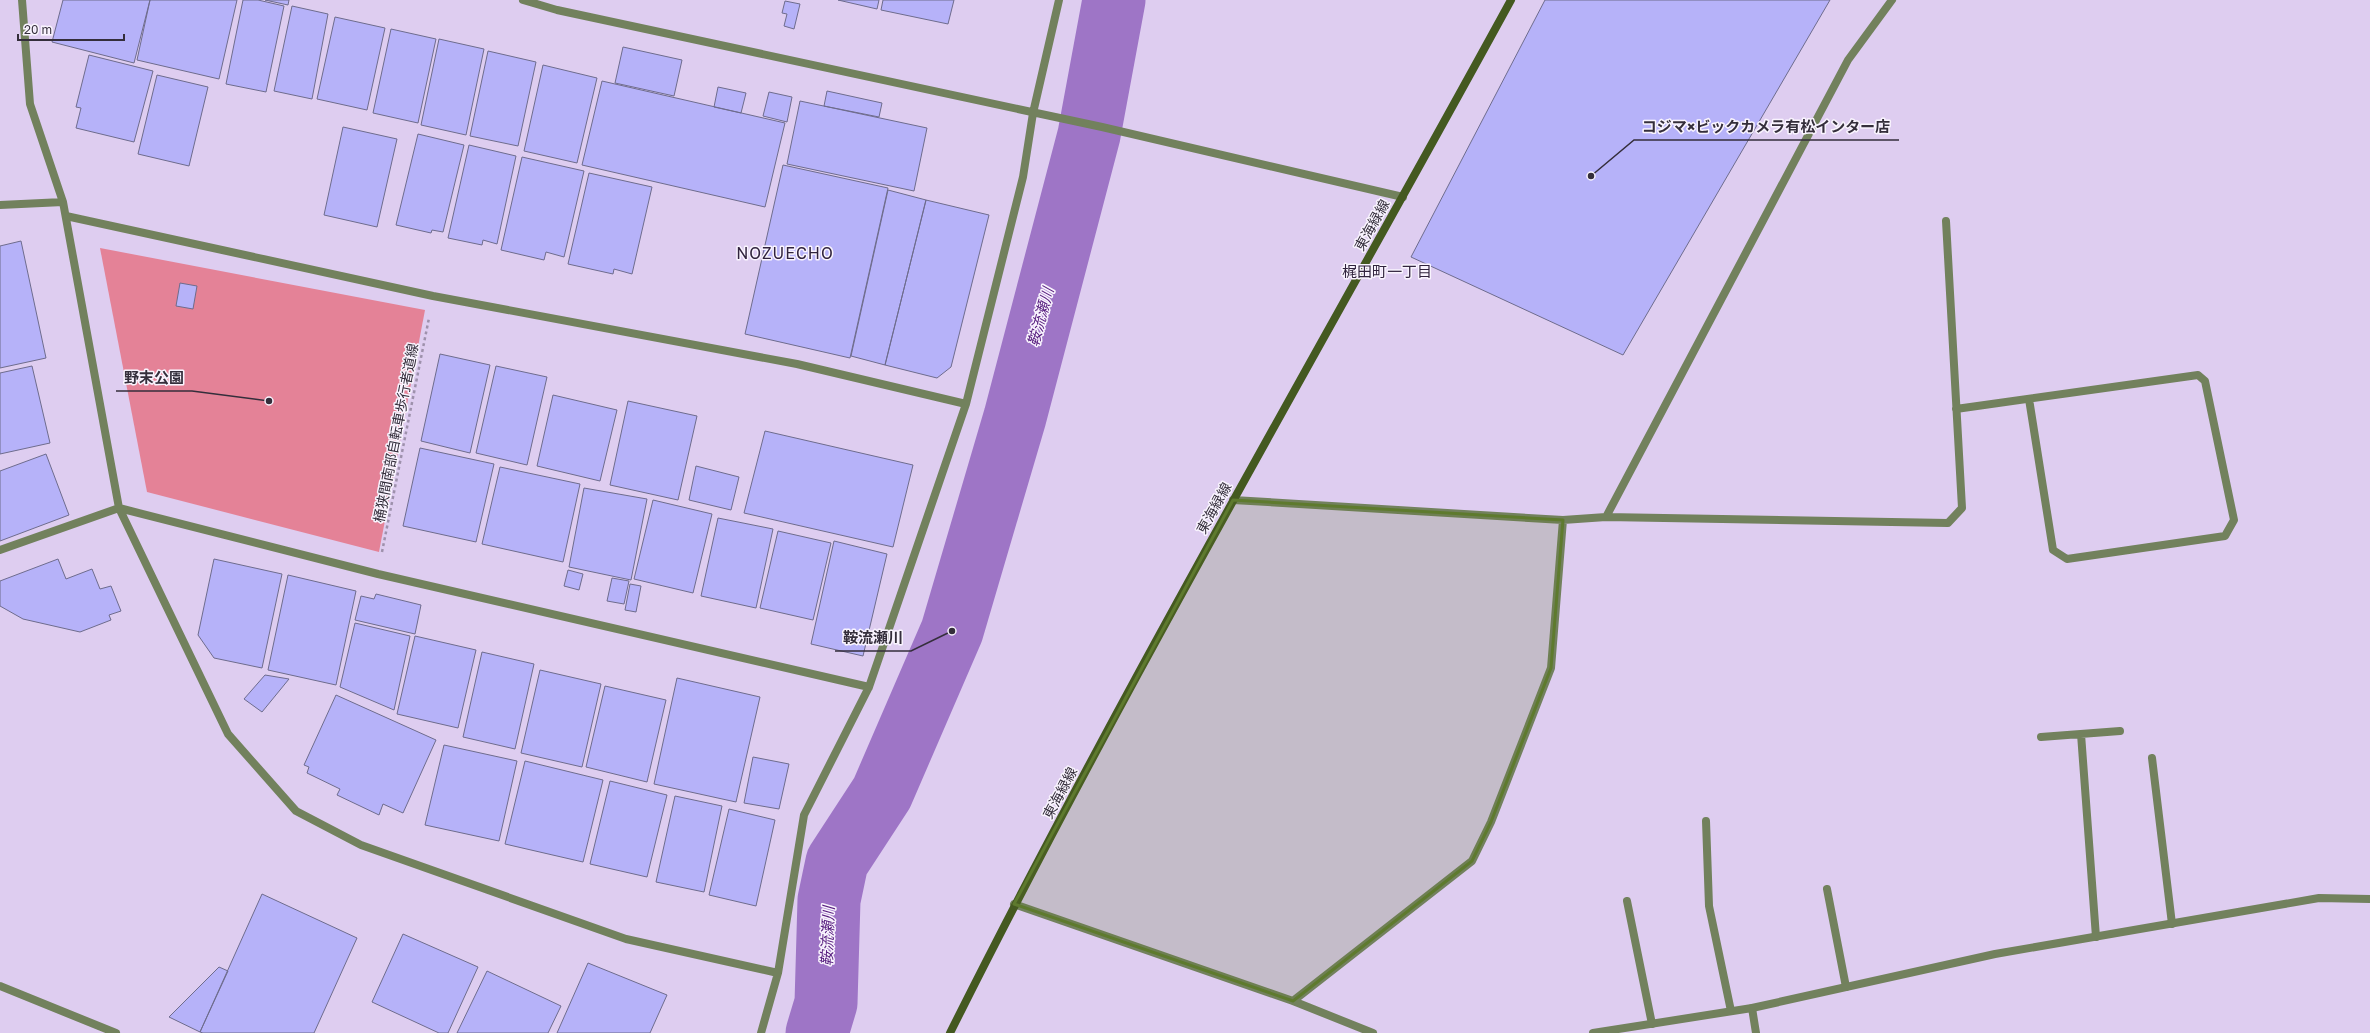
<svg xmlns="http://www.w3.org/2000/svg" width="2370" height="1033" font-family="'Golos Text','Noto Sans JP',sans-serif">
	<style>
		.green { fill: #e48297 }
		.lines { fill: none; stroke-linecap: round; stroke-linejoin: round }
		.river { stroke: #9e75c6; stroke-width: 63 }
		.building { fill: #b6b2f9; stroke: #6e6c8d }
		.path { stroke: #9e91ac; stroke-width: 2.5; stroke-dasharray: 3 3; stroke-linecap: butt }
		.lane { stroke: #72815d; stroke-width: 8 }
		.street { stroke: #72815d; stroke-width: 8 }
		.secondary { stroke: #445920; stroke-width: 8 }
		.marked { fill: #5e7a2e; fill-opacity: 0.2; stroke: #5e7a2e; stroke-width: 3; stroke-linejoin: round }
		.labels { text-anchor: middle; stroke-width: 3; stroke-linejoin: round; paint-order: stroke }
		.street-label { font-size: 14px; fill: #342e3b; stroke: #f9f4fe }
		.neighbourhood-label { font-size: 15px; fill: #30233d; stroke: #f9f4fe }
		.water-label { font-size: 15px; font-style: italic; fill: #561c7e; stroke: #f9f4fe }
		.quarter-label { font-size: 16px; letter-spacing: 1px; fill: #30233d; stroke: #f9f4fe }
		.leader { fill: none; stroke: #342e3b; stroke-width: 1.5 }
		.callout-dot { fill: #342e3b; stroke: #f9f4fe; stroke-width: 1.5 }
		.callout-label { font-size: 15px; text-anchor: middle; font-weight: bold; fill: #342e3b; stroke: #f9f4fe; stroke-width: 3; stroke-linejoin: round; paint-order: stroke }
	</style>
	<rect width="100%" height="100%" fill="#decdf0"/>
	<path class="green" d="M100 248 425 310 379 552 147 492Z"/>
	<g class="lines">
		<path class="river" d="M817 1033 826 1003 829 900 837 862 882 793 952 631 1015 417 1089 135 1114 0"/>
	</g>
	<path class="building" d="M63 0H150L134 63 52 42Z
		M150 0H237L219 79 137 60Z
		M243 0H258L284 6 266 92 226 84Z
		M265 0H289L288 5Z
		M838 0H879L877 9Z
		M883 0H954L948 24 881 10Z
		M1545 0H1830L1623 355 1411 257Z
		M785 1 800 4 794 29 784 26 787 14 782 13Z
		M292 6 328 14 312 99 274 91Z
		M335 17 385 28 367 110 317 99Z
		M391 29 436 39 418 123 373 113Z
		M439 39 484 49 466 135 421 125Z
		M623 47 682 60 674 96 615 83Z
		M488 51 536 62 518 146 470 136Z
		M89 55 153 71 134 142 76 128 81 108 76 107Z
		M543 65 597 78 577 163 524 151Z
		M157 75 208 87 189 166 138 154Z
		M602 81 785 123 765 207 582 165Z
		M718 87 746 93 741 113 714 107Z
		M827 91 882 103 879 117 824 106Z
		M769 92 792 97 787 122 763 116Z
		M800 101 927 128 914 191 787 164Z
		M343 127 397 139 377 227 324 215Z
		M418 134 464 145 443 232 432 230 431 233 396 225Z
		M469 145 516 156 497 244 483 240 482 245 448 238Z
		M522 157 584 171 564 257 546 252 544 260 501 250Z
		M783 165 888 188 850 358 745 334Z
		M589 173 652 187 632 274 614 269 613 274 568 264Z
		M888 190 926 200 885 365 851 356Z
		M926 200 989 215 951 367 937 378 885 365Z
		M21 241 46 358 0 368V246Z
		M180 283 197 286 193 309 176 306Z
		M440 354 490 365 470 453 421 441Z
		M32 366 50 443 0 454V373Z
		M496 366 547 377 527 465 476 453Z
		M553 395 617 410 600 481 537 466Z
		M628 401 697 416 678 500 610 485Z
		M765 431 913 465 893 547 744 513Z
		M420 448 494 464 476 542 403 526Z
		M46 454 69 515 0 541V471Z
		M696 466 739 477 731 510 689 500Z
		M500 467 580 484 563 562 482 544Z
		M584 488 647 499 631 580 569 567Z
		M653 500 712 514 693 593 634 579Z
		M718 518 773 529 756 608 701 596Z
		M778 531 831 543 813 620 760 608Z
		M834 541 887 554 863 656 811 644Z
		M58 559 66 579 92 569 100 589 111 586 121 611 109 615 111 620 80 632 23 619 0 606V581Z
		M214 559 282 574 262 668 214 658 198 635Z
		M568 570 583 574 579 590 564 586Z
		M288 575 356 591 336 685 268 670Z
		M612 578 629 581 624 604 607 601Z
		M630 584 641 586 636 612 625 610Z
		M376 594 421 605 415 634 355 620 361 596 374 599Z
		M355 623 410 636 394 710 340 687Z
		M415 636 476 650 458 728 397 714Z
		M482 652 534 664 515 749 463 737Z
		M540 670 601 684 582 767 521 753Z
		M265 675 289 679 262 712 244 699Z
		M677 678 760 697 736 802 654 784Z
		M605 686 666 700 647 782 586 767Z
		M336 695 436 740 403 813 383 804 379 815 337 795 340 789 307 773 309 767 304 765Z
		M444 745 517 761 499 841 425 825Z
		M753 757 789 764 779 809 744 803Z
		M525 761 603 780 583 862 505 844Z
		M610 781 667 795 647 877 590 864Z
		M675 796 722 806 704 892 656 882Z
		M729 809 775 820 756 906 709 895Z
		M262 894 357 938 314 1033H203L200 1032Z
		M403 934 478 967 448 1033H439L372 1002Z
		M588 963 667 995 650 1033H557Z
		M219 967 228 971 200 1032 169 1017Z
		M487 971 561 1006 548 1033H457Z"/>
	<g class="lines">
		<path class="path" d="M382 552 429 318"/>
		<path class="lane" d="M2081 734 2096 937
			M2041 737 2120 731
			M2152 758 2172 924
			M1706 821 1709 906 1731 1011
			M1827 889 1846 987
			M1627 901 1652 1024
			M1752 1008 1756 1033"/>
		<path class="street" d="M22 0 30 104 63 202 119 508 228 734 296 811 361 845 626 939 778 973
			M523 0 557 10 1102 127 1403 197
			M0 205 63 202
			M66 216 433 296 797 364 966 404
			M1956 409 2198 375 2205 381 2234 520 2225 536 2067 559 2053 550 2029 399
			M1233 500 1563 520 1606 517 1848 60 1892 0
			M1606 517 1948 523 1962 508 1946 221
			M0 550 119 508 378 574 869 687
			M1014 904 1293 1001 1373 1033
			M0 986 116 1033
			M1293 1001 1472 861 1491 822 1551 668 1563 520
			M761 1033 778 973 804 815 869 687 966 404 1023 177 1033 113 1059 0
			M1593 1033 1752 1008 1995 954 2319 898 2370 899"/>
		<path class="secondary" d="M950 1033C1125 683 1323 344 1511 0"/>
	</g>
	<path class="marked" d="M1233 500 1563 520 1551 668 1491 822 1472 861 1293 1001 1014 904Z"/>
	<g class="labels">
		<g class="street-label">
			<text transform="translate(1372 225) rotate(-61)" y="5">東海緑線</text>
			<text transform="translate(396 433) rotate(-79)" y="5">桶狭間南部自転車歩行者道線</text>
			<text transform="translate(1214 508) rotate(-61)" y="5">東海緑線</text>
			<text transform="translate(1060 793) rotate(-62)" y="5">東海緑線</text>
		</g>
		<g class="neighbourhood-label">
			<text x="1387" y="277">梶田町一丁目</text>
		</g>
		<g class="water-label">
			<text transform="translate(1041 317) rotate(-75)" y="5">鞍流瀬川</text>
			<text transform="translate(828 936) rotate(-88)" y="5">鞍流瀬川</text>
		</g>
		<g class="quarter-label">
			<text x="785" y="259">NOZUECHO</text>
		</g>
	</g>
	<path class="leader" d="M1591 176L1634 140H1899M269 401L192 391H116M952 631L911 651H835"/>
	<g class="callout-dot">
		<circle cx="1591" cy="176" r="4"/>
		<circle cx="269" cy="401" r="4"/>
		<circle cx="952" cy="631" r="4"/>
	</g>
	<g class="callout-label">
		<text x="1766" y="132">コジマ×ビックカメラ有松インター店</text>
		<text x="154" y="383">野末公園</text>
		<text x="873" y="643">鞍流瀬川</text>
	</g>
	<path d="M18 34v6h106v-6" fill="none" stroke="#342e3b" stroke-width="2"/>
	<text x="24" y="34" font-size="12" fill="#342e3b" stroke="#f9f4fe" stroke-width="3" paint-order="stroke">20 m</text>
</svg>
